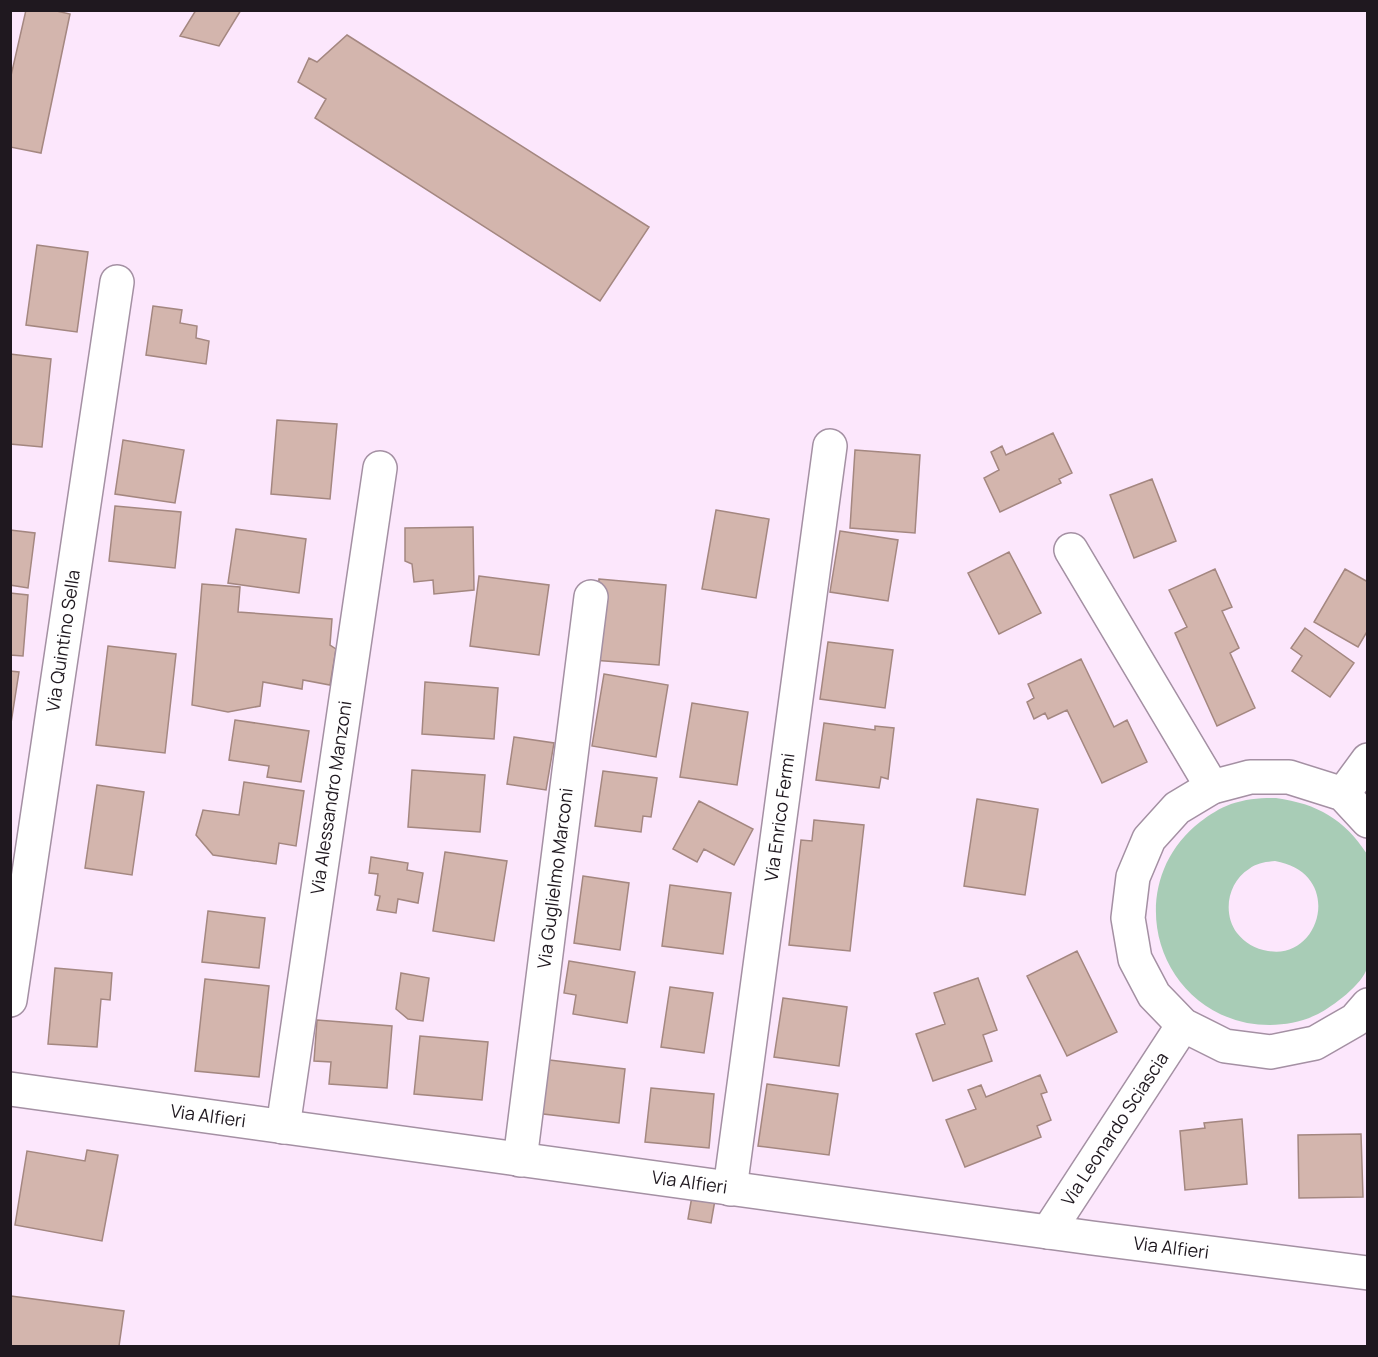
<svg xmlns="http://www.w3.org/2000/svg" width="1378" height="1357" font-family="Manrope,sans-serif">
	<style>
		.green { fill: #a8ccb6; fill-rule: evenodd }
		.building { fill: #d3b5ad; stroke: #a48780; stroke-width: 1.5 }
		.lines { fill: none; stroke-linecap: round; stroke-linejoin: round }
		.minor-casing { stroke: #a490a3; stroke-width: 36 }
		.minor { stroke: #fff; stroke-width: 33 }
		.labels { text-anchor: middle; stroke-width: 6; stroke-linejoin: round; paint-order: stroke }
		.street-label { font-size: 18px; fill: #1f181f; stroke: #fff }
	</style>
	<rect width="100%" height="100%" fill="#fce7fc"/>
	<path class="green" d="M1276 798C1318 804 1344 819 1367 854 1368 882 1368 909 1368 937 1368 946 1370 959 1367 968 1363 984 1332 1007 1318 1014 1296 1025 1271 1027 1247 1023 1152 1003 1123 882 1200 822 1209 815 1220 808 1231 804 1246 799 1260 798 1276 798ZM1275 861C1345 873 1321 961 1268 951 1255 949 1245 943 1237 933 1222 913 1228 882 1249 869 1257 863 1265 862 1275 861Z"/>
	<path class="building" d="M26 10H52L70 14 41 153 10 147V80Z
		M196 10H241L219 46 180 36Z
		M347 35 649 227 600 301 315 118 326 99 298 82 309 58 317 62Z
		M37 245 88 252 77 332 26 325Z
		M153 306 182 310 180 323 197 326 196 338 209 341 206 364 146 355Z
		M10 354 51 359 42 447 10 444Z
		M277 420 337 424 330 499 271 494Z
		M1053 433 1072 473 1059 479 1061 483 1000 512 984 478 999 470 991 452 1002 446 1006 455Z
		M123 440 184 450 175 503 115 494Z
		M855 450 920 455 915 533 850 528Z
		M1152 479 1176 541 1134 558 1110 495Z
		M115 506 181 512 175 568 109 561Z
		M716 510 769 519 756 598 702 589Z
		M473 527 474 590 434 594 433 580 414 582 412 564 405 561V528Z
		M236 529 306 539 299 593 228 583Z
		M10 530 35 533 28 588 10 585Z
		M840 531 898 540 888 601 830 592Z
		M1009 552 1041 613 999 634 968 573Z
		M1215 569 1232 607 1222 611 1239 648 1230 653 1255 708 1217 726 1175 633 1187 627 1169 590Z
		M1345 569 1368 582V630L1358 647 1314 622Z
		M479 576 549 585 539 655 470 646Z
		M599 579 666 585 659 665 592 660Z
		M202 584 240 587 238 612 332 619 330 645 336 649 330 685 303 680 302 689 263 682 260 706 228 712 192 705Z
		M10 593 28 595 23 656 10 655Z
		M1305 628 1354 663 1330 697 1292 671 1302 656 1291 648Z
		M828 642 893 650 885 708 820 699Z
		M108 646 176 654 165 753 96 745Z
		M1081 659 1114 727 1127 720 1147 762 1102 783 1067 710 1048 719 1045 713 1034 719 1027 702 1034 698 1028 684Z
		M10 671 19 672 11 723H10Z
		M604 674 668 685 656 757 592 746Z
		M425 682 498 688 494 739 422 734Z
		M692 703 748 712 737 785 680 777Z
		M235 720 309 731 301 782 267 777 269 766 229 760Z
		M824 723 875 730V726L894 728 888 779 881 777 879 788 816 780Z
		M514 737 554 743 546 790 507 784Z
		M412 770 485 775 480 832 408 827Z
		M603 771 657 778 651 817 643 816 641 832 595 826Z
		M244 782 304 791 296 846 279 843 276 864 213 855 196 835 203 810 239 815Z
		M97 785 144 792 132 875 85 868Z
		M977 799 1038 809 1025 895 964 886Z
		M699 801 753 829 734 865 704 849 697 862 673 849Z
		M814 820 864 825 850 951 789 945 801 840 812 841Z
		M445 852 507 861 494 941 433 931Z
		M371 857 408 863 407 870 423 873 418 903 398 899 396 913 377 910 380 896 375 895 378 874 369 873Z
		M583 876 629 883 620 950 574 943Z
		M670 885 731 893 723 954 662 946Z
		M208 911 265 918 259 968 202 962Z
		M1077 951 1117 1032 1067 1056 1027 976Z
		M569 961 635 972 627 1023 573 1014 576 995 564 993Z
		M55 968 112 973 110 1000 101 999 97 1047 48 1044Z
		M401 973 429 978 423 1021 408 1019 396 1009Z
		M978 978 997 1030 983 1035 992 1061 933 1081 916 1034 945 1024 934 993Z
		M205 979 269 986 259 1077 195 1071Z
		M670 987 713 993 704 1053 661 1047Z
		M783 998 847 1007 839 1066 774 1057Z
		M317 1020 392 1026 387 1088 329 1084 331 1062 314 1061Z
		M420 1036 488 1042 482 1100 414 1094Z
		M541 1059 625 1069 619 1123 535 1113Z
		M1040 1075 1047 1092 1041 1094 1051 1120 1037 1126 1041 1137 965 1167 946 1120 976 1109 968 1090 981 1085 986 1097Z
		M767 1084 838 1094 829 1155 758 1146Z
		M651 1088 714 1094 709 1148 645 1142Z
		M1242 1119 1247 1184 1185 1190 1180 1131 1205 1128 1204 1123Z
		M1361 1134 1363 1197 1299 1198 1298 1135Z
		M87 1150 118 1155 102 1241 15 1225 27 1151 85 1161Z
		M692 1196 715 1200 711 1223 688 1219Z
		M11 1296 124 1311 119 1346H10Z"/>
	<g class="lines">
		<defs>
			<g id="minor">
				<path d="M1071 550 1212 787"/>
				<path d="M1343 794 1368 760"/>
				<path d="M1368 821 1343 794 1289 777H1250L1212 787 1177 808 1149 839 1133 877 1128 918 1135 959 1154 995 1183 1025 1225 1046 1270 1052 1315 1043 1355 1020 1368 1005"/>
				<path id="s1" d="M10 1000 117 282"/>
				<path id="s2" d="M10 1089 1092 1238 1368 1273"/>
				<path id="s3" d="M283 1127 380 468"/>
				<path id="s4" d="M520 1160 591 597"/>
				<path id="s5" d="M730 1189 830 446"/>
				<path id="s6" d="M1048 1232 1183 1025"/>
			</g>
		</defs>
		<use href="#minor" class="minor-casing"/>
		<use href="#minor" class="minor"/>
	</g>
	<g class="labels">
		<g class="street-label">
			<text dy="6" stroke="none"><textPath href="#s1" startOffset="363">Via Quintino Sella</textPath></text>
			<text dy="6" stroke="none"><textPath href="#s3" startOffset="333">Via Alessandro Manzoni</textPath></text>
			<text dy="6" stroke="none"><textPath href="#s5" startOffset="375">Via Enrico Fermi</textPath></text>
			<text dy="6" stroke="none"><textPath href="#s4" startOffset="284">Via Guglielmo Marconi</textPath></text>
			<text dy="6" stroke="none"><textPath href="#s2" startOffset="200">Via Alfieri</textPath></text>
			<text dy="6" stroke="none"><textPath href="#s6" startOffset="123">Via Leonardo Sciascia</textPath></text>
			<text dy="6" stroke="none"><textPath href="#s2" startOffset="686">Via Alfieri</textPath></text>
			<text dy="6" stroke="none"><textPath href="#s2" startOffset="1172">Via Alfieri</textPath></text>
		</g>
	</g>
	<rect width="1378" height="1357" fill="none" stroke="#1f181f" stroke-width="24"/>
</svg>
